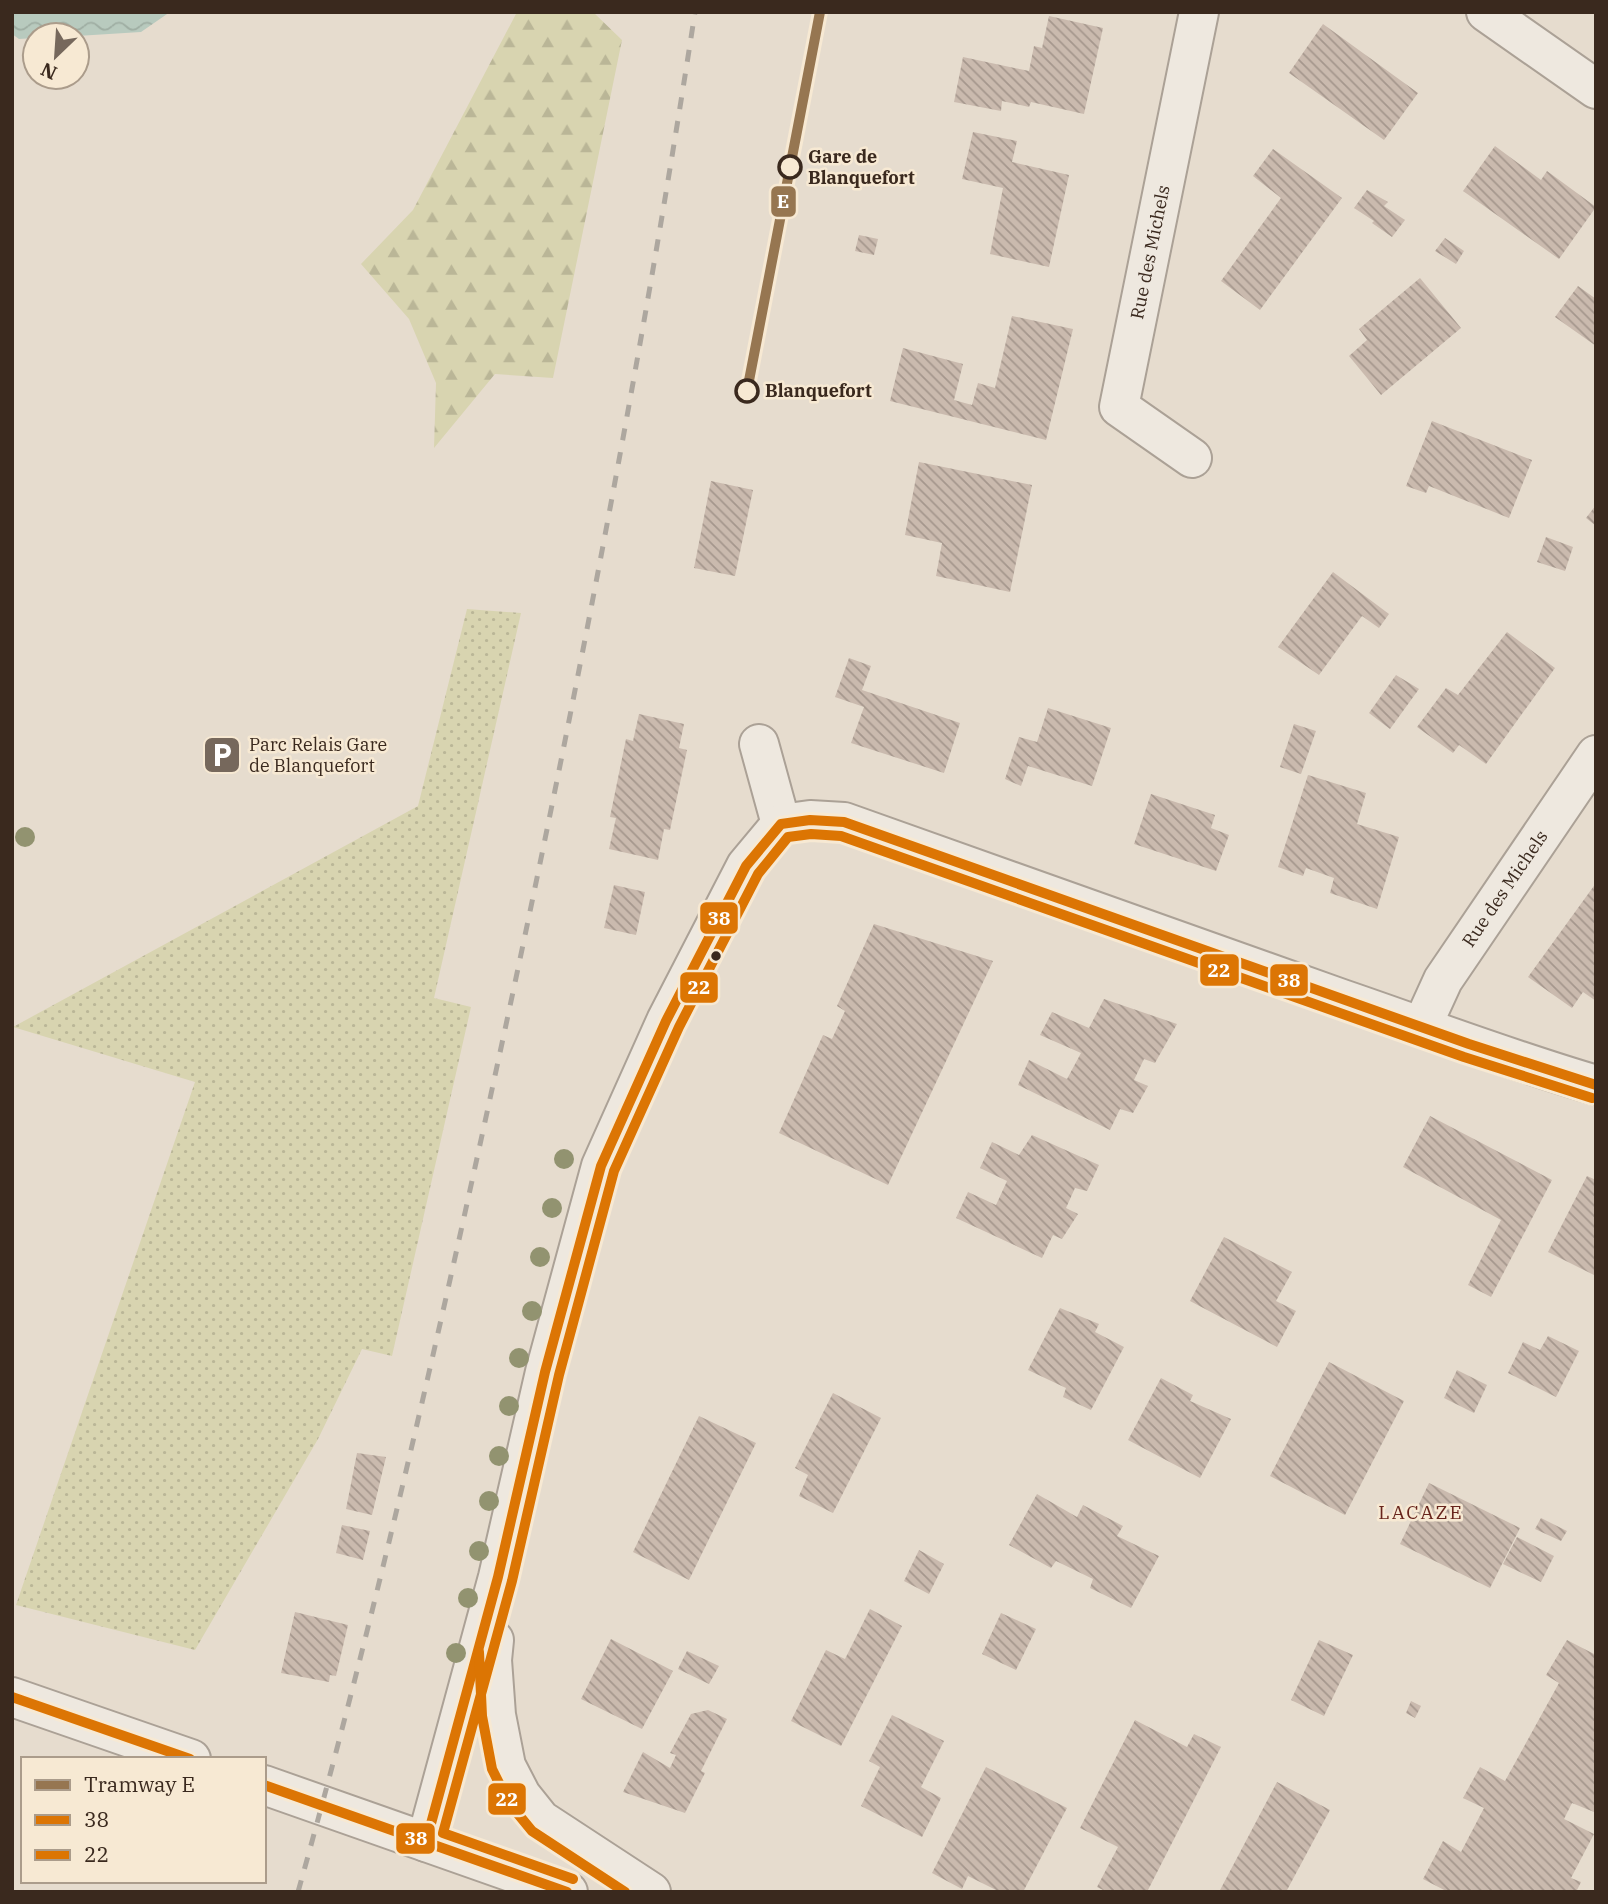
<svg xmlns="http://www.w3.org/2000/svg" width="1608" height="1904" font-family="'IBM Plex Serif',serif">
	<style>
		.grass { fill: url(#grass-dots) }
		.forest { fill: url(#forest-firs) }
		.water { fill: url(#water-waves) }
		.building { fill: url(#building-back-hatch) }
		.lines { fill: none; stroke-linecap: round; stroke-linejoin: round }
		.minor-casing { stroke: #aba196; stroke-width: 42 }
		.tertiary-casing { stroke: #aba196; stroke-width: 42 }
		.minor { stroke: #eee8df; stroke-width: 38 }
		.tertiary { stroke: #eee8df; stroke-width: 38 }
		.rail { stroke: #ada79f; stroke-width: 5; stroke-dasharray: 12 12; stroke-linecap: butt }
		.bus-1-casing { stroke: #f7e9d3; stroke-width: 16 }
		.bus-2-casing { stroke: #f7e9d3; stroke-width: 16 }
		.bus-1 { stroke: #dc7504; stroke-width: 10 }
		.bus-2 { stroke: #dc7503; stroke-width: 10 }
		.tram-1-casing { stroke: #f7e9d3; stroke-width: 16 }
		.tram-1 { stroke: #967651; stroke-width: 10 }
		.tree { fill: #929370 }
		.stop-dot { fill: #f7e9d3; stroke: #3a291e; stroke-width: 3.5 }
		.bus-dot { fill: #3a291e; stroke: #f7e9d3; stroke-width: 2.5 }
		.labels { text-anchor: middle; stroke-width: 5; stroke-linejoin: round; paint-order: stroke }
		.stop-label { font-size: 18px; font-weight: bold; fill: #3a291e; stroke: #f7e9d3; text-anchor: start }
		.street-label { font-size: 18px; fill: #3a291e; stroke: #f7e9d3 }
		.poi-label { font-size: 18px; fill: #3a291e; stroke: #f7e9d3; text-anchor: start }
		.neighbourhood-label { font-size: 19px; letter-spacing: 2px; fill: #68251c; stroke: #f7e9d3 }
		.line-badge { stroke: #f7e9d3; stroke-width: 2.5 }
		.badge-label { font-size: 19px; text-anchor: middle; font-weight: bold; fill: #fff }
	</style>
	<defs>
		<pattern id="grass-dots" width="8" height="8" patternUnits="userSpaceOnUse" patternTransform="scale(1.75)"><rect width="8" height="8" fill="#d8d4b0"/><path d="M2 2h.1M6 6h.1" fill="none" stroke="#bab697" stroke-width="1.8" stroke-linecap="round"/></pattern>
		<pattern id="forest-firs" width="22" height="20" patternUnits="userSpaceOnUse" patternTransform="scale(1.75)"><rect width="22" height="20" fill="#d8d4b0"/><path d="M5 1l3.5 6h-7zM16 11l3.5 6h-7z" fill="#bab697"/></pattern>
		<pattern id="water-waves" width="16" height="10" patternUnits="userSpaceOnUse" patternTransform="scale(1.75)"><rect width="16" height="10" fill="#b8cabe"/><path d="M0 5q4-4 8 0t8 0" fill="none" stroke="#9faea3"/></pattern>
		<pattern id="building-back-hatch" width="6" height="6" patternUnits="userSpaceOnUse" patternTransform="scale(1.75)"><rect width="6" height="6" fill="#cabaae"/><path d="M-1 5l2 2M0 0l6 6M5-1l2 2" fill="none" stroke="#a5978d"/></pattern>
	</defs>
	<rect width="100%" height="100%" fill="#e6dcce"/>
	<path class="grass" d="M467 609 521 613 434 998 471 1007 392 1356 362 1349 318 1439 195 1650 16 1605 195 1082 13 1027 418 806Z"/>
	<path class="forest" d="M517 12H593L622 40 553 378 495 374 434 448 436 383 409 319 361 264 413 210Z"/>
	<path class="water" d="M12 12H170L141 32 77 36 35 35V38L19 39 12 34Z"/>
	<path class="building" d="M1049 16 1103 28 1084 114 1031 102 1029 107 1002 101 1001 111 954 102 963 57 1029 71 1034 46 1042 48Z
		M1323 24 1418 93 1384 140 1289 73Z
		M973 132 1017 141 1012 162 1069 175 1049 267 990 254 1003 188 962 179Z
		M1495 146 1541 180 1547 171 1596 207 1559 259 1463 191Z
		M1273 149 1342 198 1260 310 1221 281 1281 198 1253 176Z
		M1367 190 1388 202 1384 206 1405 220 1392 237 1372 223 1374 221 1354 208Z
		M859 235 878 239 874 255 855 251Z
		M1445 238 1464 251 1456 264 1435 251Z
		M1420 278 1461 328 1381 395 1349 356 1367 340 1359 329Z
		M1578 286 1596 299V346L1555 317Z
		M1012 316 1073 329 1046 440 890 401 903 348 963 364 954 400 972 405 978 383 995 388Z
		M1432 421 1532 460 1509 518 1429 486 1426 493 1406 486Z
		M919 462 1032 485 1010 592 936 576 942 543 905 535Z
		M711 481 753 490 735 576 694 568Z
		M1596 505V526L1586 518Z
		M1546 537 1573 547 1565 571 1537 562Z
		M1333 572 1389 614 1379 628 1362 616 1319 675 1278 647Z
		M1507 632 1555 668 1486 764 1459 745 1453 753 1417 727 1446 688 1458 695Z
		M849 658 871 666 862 690 960 723 944 773 851 743 864 707 835 697Z
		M1396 675 1419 689 1390 729 1369 713Z
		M1048 708 1111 728 1092 786 1028 766 1021 786 1005 779 1019 737 1037 742Z
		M639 714 684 724 679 748 687 750 670 830 664 829 658 860 609 849 616 818 610 817 626 739 633 741Z
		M1294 724 1316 731 1301 774 1280 767Z
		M1308 775 1366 793 1357 824 1399 837 1377 909 1330 893 1334 878 1306 868 1303 876 1278 867Z
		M1151 794 1215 815 1211 828 1229 835 1216 871 1134 844Z
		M1596 883V1001L1583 992 1572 1008 1528 977Z
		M614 885 645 892 636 935 604 928Z
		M874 924 993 961 888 1185 779 1133 823 1035 832 1039 845 1011 837 1006Z
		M1104 999 1177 1024 1155 1063 1144 1059 1134 1080 1148 1086 1133 1113 1120 1109 1110 1130 1018 1085 1029 1060 1067 1079 1081 1053 1040 1035 1052 1012 1089 1028Z
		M1430 1116 1552 1180 1491 1297 1468 1285 1501 1220 1403 1167Z
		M1032 1135 1099 1165 1087 1191 1075 1188 1066 1208 1078 1214 1062 1239 1053 1235 1042 1258 956 1218 968 1192 996 1205 1007 1181 980 1168 992 1142 1019 1155Z
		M1587 1176 1596 1180V1276L1548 1252Z
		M1224 1237 1292 1272 1276 1301 1296 1311 1277 1347 1190 1301Z
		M1060 1308 1099 1324 1095 1332 1124 1347 1091 1410 1063 1397 1066 1388 1028 1370Z
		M1548 1336 1579 1351 1556 1397 1508 1373 1523 1342 1540 1350Z
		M1329 1362 1404 1401 1345 1515 1270 1476Z
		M1457 1370 1487 1385 1474 1413 1444 1398Z
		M1161 1378 1193 1395 1190 1401 1231 1419 1200 1478 1128 1440Z
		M833 1393 881 1418 833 1513 799 1496 808 1475 795 1468Z
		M699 1416 756 1443 689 1580 633 1552Z
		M357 1453 386 1457 372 1515 346 1509Z
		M1429 1483 1520 1528 1490 1588 1400 1544Z
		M1037 1494 1077 1517 1083 1505 1123 1526 1117 1536 1159 1556 1131 1608 1090 1588 1093 1579 1056 1561 1051 1568 1009 1545Z
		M1541 1518 1567 1531 1561 1541 1535 1529Z
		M342 1525 370 1531 363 1560 336 1553Z
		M1517 1537 1554 1556 1541 1582 1503 1564Z
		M919 1550 944 1564 929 1594 904 1581Z
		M870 1609 902 1626 841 1746 791 1721 826 1650 845 1659Z
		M295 1612 348 1625 336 1676 330 1675 329 1682 281 1673Z
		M1001 1613 1036 1629 1016 1670 982 1654Z
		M611 1639 673 1671 642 1729 581 1699Z
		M1319 1640 1353 1655 1324 1716 1291 1700Z
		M1567 1640 1596 1655V1809L1594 1812 1572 1803 1564 1819 1594 1834 1571 1878 1581 1882 1576 1892H1448L1423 1879 1443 1841 1461 1852 1484 1808 1463 1798 1480 1767 1505 1781 1559 1683 1546 1675Z
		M687 1651 719 1666 709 1684 678 1669Z
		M1411 1701 1421 1706 1415 1718 1406 1713Z
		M708 1710 727 1719 701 1771 705 1773 685 1813 623 1792 643 1752 670 1768 676 1755 670 1753 691 1714Z
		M892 1715 944 1741 921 1787 941 1798 922 1837 861 1806 880 1767 869 1761Z
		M1135 1720 1187 1747 1194 1734 1221 1747 1147 1892H1107L1097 1887 1118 1847 1080 1828Z
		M986 1767 1067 1808 1023 1892H1000L968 1876 962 1889 932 1873Z
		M1277 1782 1330 1810 1286 1892H1219Z"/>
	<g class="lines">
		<defs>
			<g id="minor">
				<path d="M1486 12 1596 89"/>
				<path id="s1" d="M1192 458 1119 407 1199 12"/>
				<path d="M759 744 781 824"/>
				<path id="s2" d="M1422 1026 1443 980 1596 755"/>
				<path d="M494 1640 492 1660 496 1715 506 1766 521 1795 541 1820 651 1892"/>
				<path d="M426 1842 498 1577 545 1372 601 1166 666 1021 746 866 781 824 810 820 844 822 1342 999C1427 1028 1510 1060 1596 1085"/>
			</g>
			<path id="tertiary" d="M12 1697 191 1759
				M264 1785 568 1892"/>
		</defs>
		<use href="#minor" class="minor-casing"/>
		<use href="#tertiary" class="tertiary-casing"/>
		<use href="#minor" class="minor"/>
		<use href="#tertiary" class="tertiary"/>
		<path class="rail" d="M298 1892C372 1628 433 1361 491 1094 569 736 639 375 695 12"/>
		<defs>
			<path id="bus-1" d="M12 1697 190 1759
				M264 1785 567 1892
				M426 1842 498 1577 545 1372 601 1166 666 1021 746 866 781 824 810 820 844 822 1469 1044 1596 1085"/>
			<path id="bus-2" d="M479 1652 482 1716 492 1769 509 1803 532 1831 625 1892
				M573 1879 443 1833 512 1581 559 1375 614 1171 679 1027 758 874 788 837 811 834 841 836 1464 1057 1592 1098"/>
		</defs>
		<use href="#bus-1" class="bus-1-casing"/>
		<use href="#bus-2" class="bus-2-casing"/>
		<use href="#bus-1" class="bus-1"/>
		<use href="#bus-2" class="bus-2"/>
		<defs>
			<path id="tram-1" d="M747 391 820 12"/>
		</defs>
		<use href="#tram-1" class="tram-1-casing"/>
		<use href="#tram-1" class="tram-1"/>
	</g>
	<g class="tree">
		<circle cx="25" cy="837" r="10"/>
		<circle cx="564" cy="1159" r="10"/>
		<circle cx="552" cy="1208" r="10"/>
		<circle cx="540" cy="1257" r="10"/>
		<circle cx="532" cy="1311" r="10"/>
		<circle cx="519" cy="1358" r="10"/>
		<circle cx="509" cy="1406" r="10"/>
		<circle cx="499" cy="1456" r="10"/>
		<circle cx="489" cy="1501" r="10"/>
		<circle cx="479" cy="1551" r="10"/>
		<circle cx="468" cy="1598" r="10"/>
		<circle cx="456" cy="1653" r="10"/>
	</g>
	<defs>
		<symbol id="parking-square" viewBox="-11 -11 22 22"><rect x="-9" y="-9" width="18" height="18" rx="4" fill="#76685c" stroke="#f7e9d3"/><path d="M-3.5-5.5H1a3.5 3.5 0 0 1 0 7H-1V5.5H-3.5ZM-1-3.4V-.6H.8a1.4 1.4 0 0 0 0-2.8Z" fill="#fff"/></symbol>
	</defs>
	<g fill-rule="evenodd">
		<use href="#parking-square" x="200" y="733" width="44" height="44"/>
	</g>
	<g class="stop-dot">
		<circle cx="790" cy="167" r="11"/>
		<circle cx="747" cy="391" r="11"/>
	</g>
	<circle class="bus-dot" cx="716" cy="956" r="6"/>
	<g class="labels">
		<g class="stop-label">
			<text x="808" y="163">Gare de<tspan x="808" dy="21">Blanquefort</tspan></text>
			<text x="765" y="397">Blanquefort</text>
		</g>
		<g class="street-label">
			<text dy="6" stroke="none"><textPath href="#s1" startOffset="247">Rue des Michels</textPath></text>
			<text dy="6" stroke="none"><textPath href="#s2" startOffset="161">Rue des Michels</textPath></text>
		</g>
		<g class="poi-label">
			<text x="249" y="751">Parc Relais Gare<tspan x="249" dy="21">de Blanquefort</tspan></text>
		</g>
		<g class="neighbourhood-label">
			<text x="1421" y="1519">LACAZE</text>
		</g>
	</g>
	<g class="line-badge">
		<rect x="770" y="185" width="27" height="33" rx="7" fill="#967651"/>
		<rect x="699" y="901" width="40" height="34" rx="7" fill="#dc7504"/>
		<rect x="1199" y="953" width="41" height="34" rx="7" fill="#dc7503"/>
		<rect x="1269" y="963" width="40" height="34" rx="7" fill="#dc7504"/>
		<rect x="679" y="971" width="40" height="33" rx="7" fill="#dc7503"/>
		<rect x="487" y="1782" width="40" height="34" rx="7" fill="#dc7503"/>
		<rect x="395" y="1822" width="41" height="33" rx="7" fill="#dc7504"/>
	</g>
	<g class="badge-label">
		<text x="783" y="208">E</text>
		<text x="719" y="925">38</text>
		<text x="1219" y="977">22</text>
		<text x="1289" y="987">38</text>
		<text x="699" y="994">22</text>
		<text x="507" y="1806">22</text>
		<text x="416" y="1845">38</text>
	</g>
	<rect width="1608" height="1904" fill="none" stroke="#3a291e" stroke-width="28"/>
	<rect x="21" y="1757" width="245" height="126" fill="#f7e9d3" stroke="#ab9c8b" stroke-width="2"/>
	<rect x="35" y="1780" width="35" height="10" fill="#967651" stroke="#ab9c8b" stroke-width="2"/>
	<text x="84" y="1792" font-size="21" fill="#3a291e">Tramway E</text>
	<rect x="35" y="1815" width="35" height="10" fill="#dc7504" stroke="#ab9c8b" stroke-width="2"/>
	<text x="84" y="1827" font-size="21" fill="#3a291e">38</text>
	<rect x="35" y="1850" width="35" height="10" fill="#dc7503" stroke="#ab9c8b" stroke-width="2"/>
	<text x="84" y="1862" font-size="21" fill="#3a291e">22</text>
	<g transform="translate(56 56) rotate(205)"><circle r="33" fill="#f7e9d3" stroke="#ab9c8b" stroke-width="2"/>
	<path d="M0-5L12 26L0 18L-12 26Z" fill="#76685c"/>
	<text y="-10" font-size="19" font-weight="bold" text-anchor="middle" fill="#3a291e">N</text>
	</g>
</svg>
